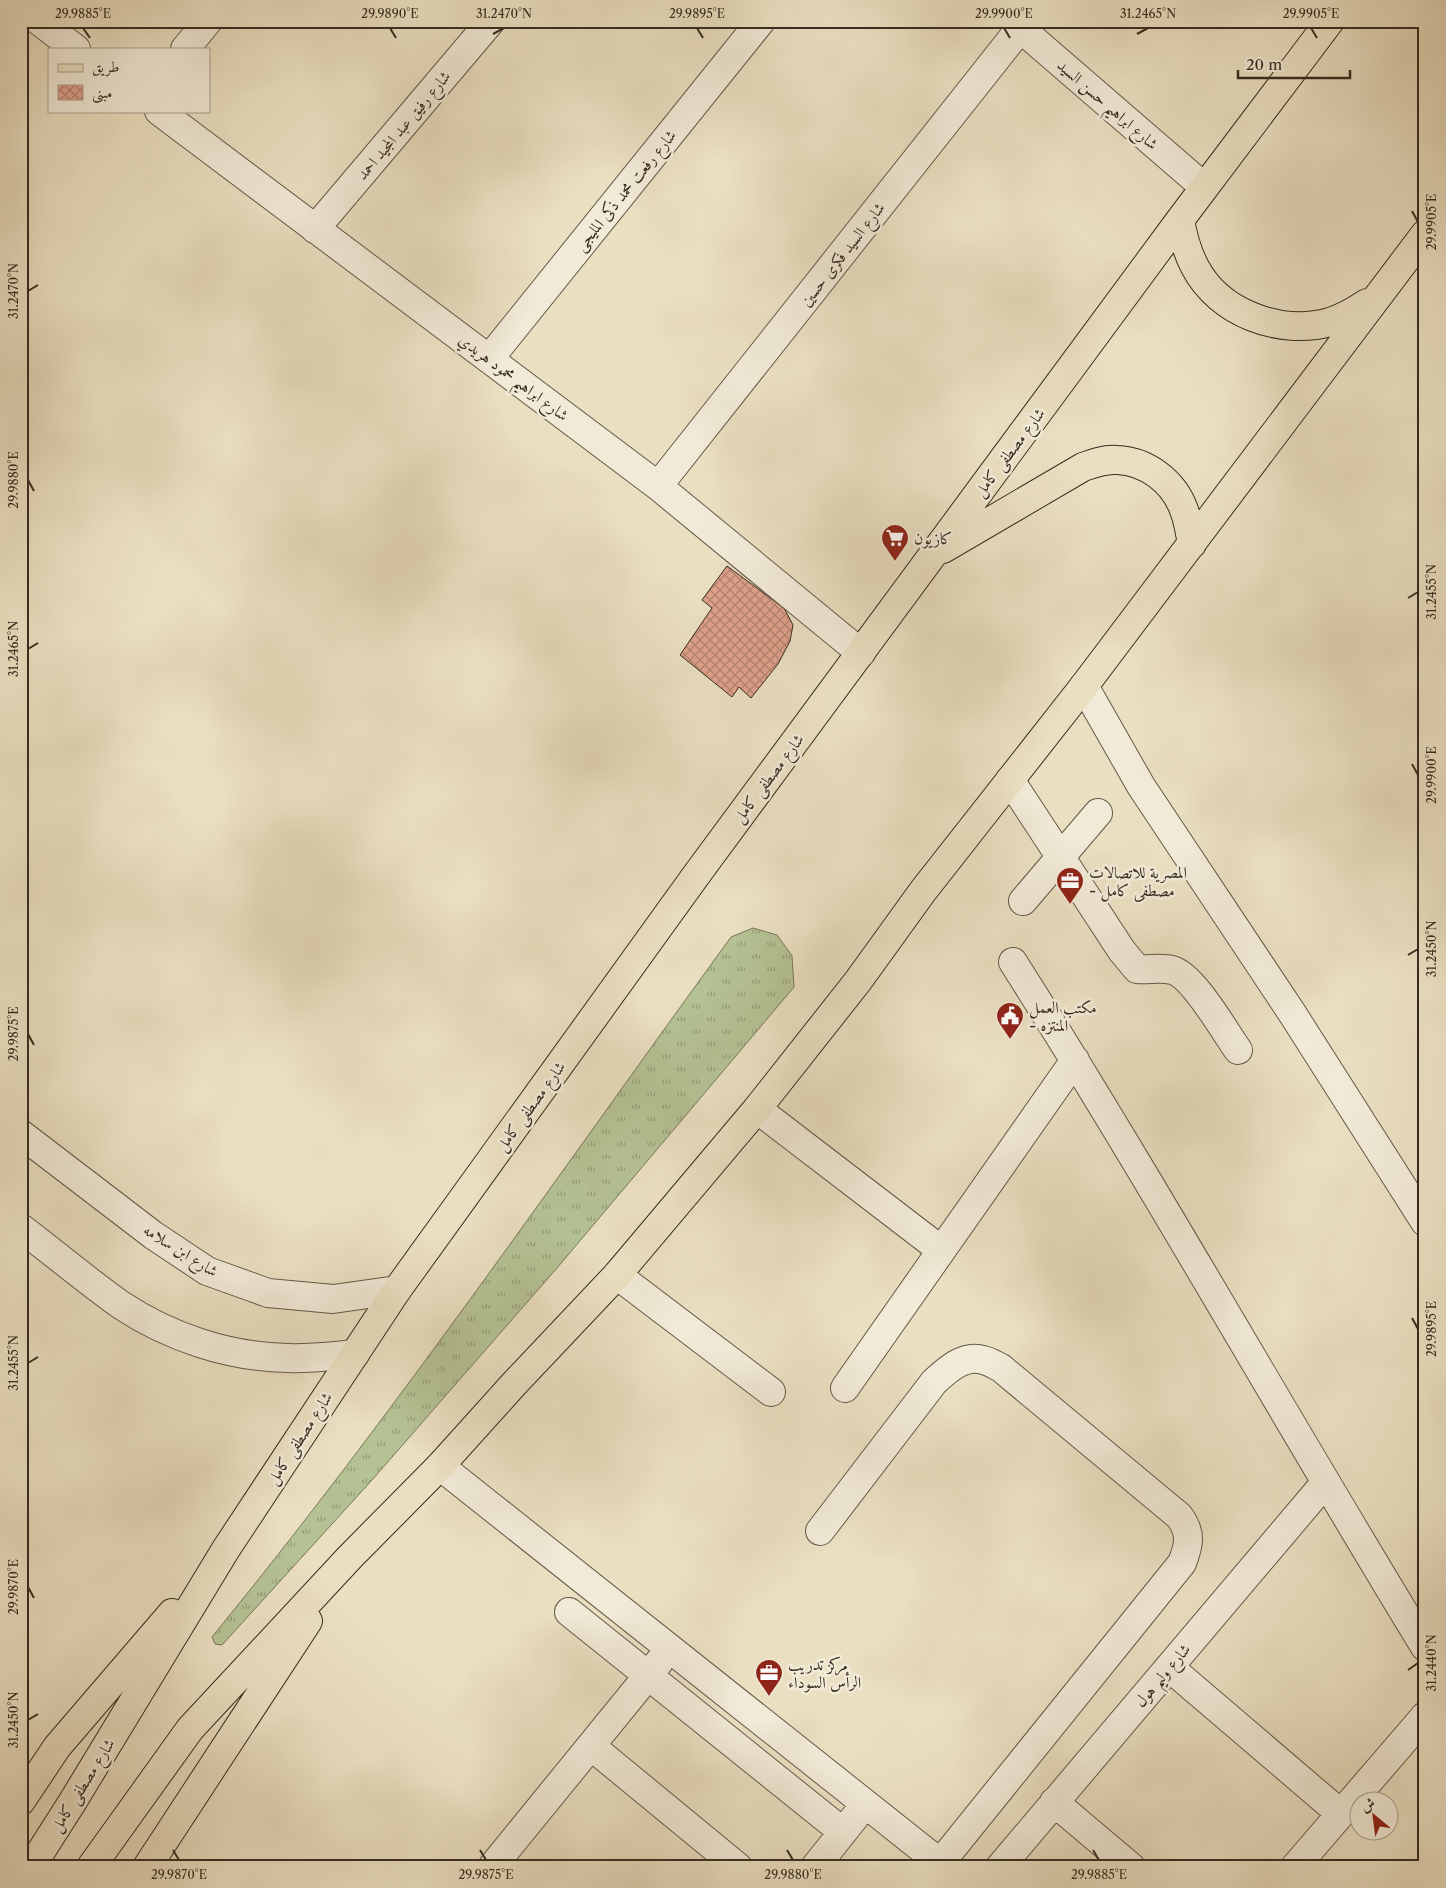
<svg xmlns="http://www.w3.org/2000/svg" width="1446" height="1888" font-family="'Libre Caslon Text',Amiri,serif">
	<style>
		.grass { fill: url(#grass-tufts); stroke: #76775a }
		.building { fill: url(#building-cross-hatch); stroke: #362c1f }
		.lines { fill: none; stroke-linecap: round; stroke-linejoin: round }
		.minor-casing { stroke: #635948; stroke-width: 30 }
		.major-casing { stroke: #362c1f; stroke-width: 30 }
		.minor { stroke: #f1ead7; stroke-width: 28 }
		.major { stroke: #eadfc1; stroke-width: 28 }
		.ticks { fill: none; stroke: #362c1f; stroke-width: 2 }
		.labels { text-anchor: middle; stroke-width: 5; stroke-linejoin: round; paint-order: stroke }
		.street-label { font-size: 16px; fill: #362c1f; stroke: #f1ead7 }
		.poi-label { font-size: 16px; fill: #362c1f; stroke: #f1ead7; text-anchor: start }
		.neatline { fill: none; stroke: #362c1f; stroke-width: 2 }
		.ticks-label { font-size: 12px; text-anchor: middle; fill: #362c1f }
	</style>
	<defs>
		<pattern id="grass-tufts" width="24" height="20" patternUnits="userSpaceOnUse" patternTransform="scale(1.25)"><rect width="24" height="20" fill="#b5c294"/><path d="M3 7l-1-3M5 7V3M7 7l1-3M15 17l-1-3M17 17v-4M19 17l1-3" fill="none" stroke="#949e78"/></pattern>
		<pattern id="building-cross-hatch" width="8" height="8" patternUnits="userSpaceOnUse" patternTransform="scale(1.25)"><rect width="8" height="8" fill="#dea18a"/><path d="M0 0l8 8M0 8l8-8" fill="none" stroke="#b58370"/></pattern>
	</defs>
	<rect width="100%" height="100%" fill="#eadfc1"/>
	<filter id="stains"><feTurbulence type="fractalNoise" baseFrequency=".004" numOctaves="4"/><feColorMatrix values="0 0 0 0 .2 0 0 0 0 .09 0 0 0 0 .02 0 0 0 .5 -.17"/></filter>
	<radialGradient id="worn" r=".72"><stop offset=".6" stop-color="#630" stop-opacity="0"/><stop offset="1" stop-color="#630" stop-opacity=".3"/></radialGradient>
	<path class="grass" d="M753 928 777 935 792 956 794 987 557 1268 372 1480 222 1645 215 1644 212 1637C396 1412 560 1172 731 937Z"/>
	<path class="building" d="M727 566 784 608 793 625 790 641 778 664 751 698 739 687 732 697 680 655 712 608 702 600Z"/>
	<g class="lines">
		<defs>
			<path id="minor" d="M39 21 76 49
				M1012 21 1204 187
				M185 49 208 21
				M159 111 658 486 861 653
				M315 229 491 21
				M489 359 761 21
				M658 486 1026 21
				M1084 686 1141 786 1292 1013 1425 1222
				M1010 780 1122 951 1137 969C1149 970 1161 967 1172 970 1193 975 1225 1032 1238 1050
				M1023 901 1098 813
				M1013 962C1156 1187 1286 1420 1425 1647
				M757 1109 941 1250
				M21 1134 153 1235 207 1271 268 1293 333 1299 397 1290
				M21 1228C54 1253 87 1281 121 1305 169 1337 229 1357 287 1358 310 1359 332 1356 355 1354
				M617 1275 771 1392
				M845 1388 1075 1060
				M440 1466 940 1863
				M820 1531 934 1382C947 1370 964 1354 983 1360 989 1361 995 1365 1001 1368L1179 1516C1192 1533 1189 1545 1182 1563L937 1867
				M569 1612 843 1832
				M1169 1667 1341 1814
				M591 1746 738 1867
				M1054 1802 1131 1867
				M492 1867 659 1662
				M815 1867 855 1817
				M1000 1867 1325 1483
				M1295 1867 1425 1716"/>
			<path id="major" d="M1180 220C1183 237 1187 252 1195 267 1219 313 1280 336 1330 322 1343 318 1355 311 1367 303
				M943 549 1083 467C1094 463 1105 459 1117 460 1147 461 1174 482 1184 510 1188 520 1190 533 1192 544
				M21 1801 57 1747 172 1613
				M31 1867 73 1801 226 1549 397 1290 697 874 1180 220 1330 21
				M91 1867 190 1729 350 1557 440 1466 513 1385 617 1275 757 1109 858 981 923 891 1084 686 1425 234
				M147 1867 308 1621"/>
		</defs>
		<use href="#minor" class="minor-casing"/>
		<use href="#major" class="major-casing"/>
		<use href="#minor" class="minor"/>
		<use href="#major" class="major"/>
	</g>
	<path class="ticks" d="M83 28 90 38M390 28 396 38M697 28 703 38M1004 28 1010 38M1311 28 1317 38M493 34 504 28M1137 34 1148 28M1412 211 1418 222M28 291 38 285M28 480 34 491M1408 598 1418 592M28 649 38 643M1412 764 1418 775M1408 955 1418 949M28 1034 34 1045M1412 1318 1418 1329M28 1363 38 1357M28 1587 34 1598M1408 1670 1418 1663M28 1720 38 1714M173 1850 179 1860M480 1850 486 1860M787 1850 793 1860M1093 1850 1099 1860"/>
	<defs>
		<symbol id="supermarket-pin" viewBox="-11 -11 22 30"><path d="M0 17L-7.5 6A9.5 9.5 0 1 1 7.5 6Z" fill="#8f2418" stroke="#f1ead7"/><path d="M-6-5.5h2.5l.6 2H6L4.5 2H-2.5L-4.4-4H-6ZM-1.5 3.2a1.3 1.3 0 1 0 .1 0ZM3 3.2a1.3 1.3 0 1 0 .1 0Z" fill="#fff"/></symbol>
		<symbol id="office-pin" viewBox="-11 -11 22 30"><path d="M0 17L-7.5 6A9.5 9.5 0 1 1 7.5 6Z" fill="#8f2418" stroke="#f1ead7"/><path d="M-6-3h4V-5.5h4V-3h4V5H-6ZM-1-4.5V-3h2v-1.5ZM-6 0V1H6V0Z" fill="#fff"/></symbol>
		<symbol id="civic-pin" viewBox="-11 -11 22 30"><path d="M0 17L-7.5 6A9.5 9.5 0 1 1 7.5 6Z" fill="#8f2418" stroke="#f1ead7"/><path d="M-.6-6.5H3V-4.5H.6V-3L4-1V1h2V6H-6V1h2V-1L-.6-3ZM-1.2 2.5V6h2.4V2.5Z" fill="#fff"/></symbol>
	</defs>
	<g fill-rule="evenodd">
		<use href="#supermarket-pin" x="879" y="522" width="32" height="43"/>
		<use href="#office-pin" x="1054" y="865" width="32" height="43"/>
		<use href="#civic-pin" x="994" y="1000" width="32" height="43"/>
		<use href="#office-pin" x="753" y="1657" width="32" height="43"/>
	</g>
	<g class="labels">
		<g class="street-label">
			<text transform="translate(1108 104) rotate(41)" y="6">شارع ابراهيم حسن السيد</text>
			<text transform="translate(403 125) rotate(-50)" y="6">شارع رفيق عبد المجيد احمد</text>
			<text transform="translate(625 190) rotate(-51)" y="6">شارع رفعت محمد ذكى المليجى</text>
			<text transform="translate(842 254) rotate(-52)" y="6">شارع السيد فكرى حسين</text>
			<text transform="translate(514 377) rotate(37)" y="6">شارع ابراهيم محمود هريدي</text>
			<text transform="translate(1009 452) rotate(-53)" y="6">شارع مصطفى كامل</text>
			<text transform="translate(768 778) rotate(-53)" y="6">شارع مصطفى كامل</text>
			<text transform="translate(530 1106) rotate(-54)" y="6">شارع مصطفى كامل</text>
			<text transform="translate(181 1250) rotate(32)" y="6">شارع ابن سلامه</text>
			<text transform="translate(299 1438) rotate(-57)" y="6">شارع مصطفى كامل</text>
			<text transform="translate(1162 1675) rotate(-50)" y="6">شارع وليم هول</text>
			<text transform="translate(82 1785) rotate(-58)" y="6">شارع مصطفى كامل</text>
		</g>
		<g class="poi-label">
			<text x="914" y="544">كازيون</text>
			<text x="1089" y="878">المصرية للاتصالات<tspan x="1089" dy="18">- مصطفى كامل</tspan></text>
			<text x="1029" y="1013">مكتب العمل<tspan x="1029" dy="18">- المنتزه</tspan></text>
			<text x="788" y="1670">مركز تدريب<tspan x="788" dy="18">الرأس السوداء</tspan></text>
		</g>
	</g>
	<rect width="1446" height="1888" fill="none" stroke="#eadfc1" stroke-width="55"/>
	<rect x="48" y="48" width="162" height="65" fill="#f1ead7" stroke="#a69e8d"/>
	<rect x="58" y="64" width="25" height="8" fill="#eadfc1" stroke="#a69e8d"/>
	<text x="92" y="72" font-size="15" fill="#362c1f">طريق</text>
	<rect x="58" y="85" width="25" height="15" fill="url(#building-cross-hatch)" stroke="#a69e8d"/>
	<text x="92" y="98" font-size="15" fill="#362c1f">مبنى</text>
	<g transform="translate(1374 1816) rotate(331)"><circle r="24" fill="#f1ead7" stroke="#a69e8d"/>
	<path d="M0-4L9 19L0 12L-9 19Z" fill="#8f2418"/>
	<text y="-8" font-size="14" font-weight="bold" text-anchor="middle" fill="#362c1f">ش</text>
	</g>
	<path d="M1238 70v8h112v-8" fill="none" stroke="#362c1f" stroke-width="2.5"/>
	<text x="1246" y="70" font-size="15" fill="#362c1f" stroke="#f1ead7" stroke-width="4" paint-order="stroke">20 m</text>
	<rect x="28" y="28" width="1390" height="1832" class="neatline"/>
	<g class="ticks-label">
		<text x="83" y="18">29.9885°E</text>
		<text x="390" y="18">29.9890°E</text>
		<text x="504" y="18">31.2470°N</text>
		<text x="697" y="18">29.9895°E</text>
		<text x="1004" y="18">29.9900°E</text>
		<text x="1148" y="18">31.2465°N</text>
		<text x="1311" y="18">29.9905°E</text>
		<text transform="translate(1432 222) rotate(-90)" y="4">29.9905°E</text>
		<text transform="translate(14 291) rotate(-90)" y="4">31.2470°N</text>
		<text transform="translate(14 480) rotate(-90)" y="4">29.9880°E</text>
		<text transform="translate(1432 592) rotate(-90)" y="4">31.2455°N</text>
		<text transform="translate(14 649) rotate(-90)" y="4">31.2465°N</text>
		<text transform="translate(1432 775) rotate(-90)" y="4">29.9900°E</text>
		<text transform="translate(1432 949) rotate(-90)" y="4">31.2450°N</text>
		<text transform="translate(14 1034) rotate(-90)" y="4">29.9875°E</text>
		<text transform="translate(1432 1329) rotate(-90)" y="4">29.9895°E</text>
		<text transform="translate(14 1363) rotate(-90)" y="4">31.2455°N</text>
		<text transform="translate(14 1587) rotate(-90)" y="4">29.9870°E</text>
		<text transform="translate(1432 1663) rotate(-90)" y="4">31.2440°N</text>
		<text transform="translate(14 1720) rotate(-90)" y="4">31.2450°N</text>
		<text x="179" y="1879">29.9870°E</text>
		<text x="486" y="1879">29.9875°E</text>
		<text x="793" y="1879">29.9880°E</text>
		<text x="1099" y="1879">29.9885°E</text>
	</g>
	<rect width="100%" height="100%" filter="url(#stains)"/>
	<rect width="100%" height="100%" fill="url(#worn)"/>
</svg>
